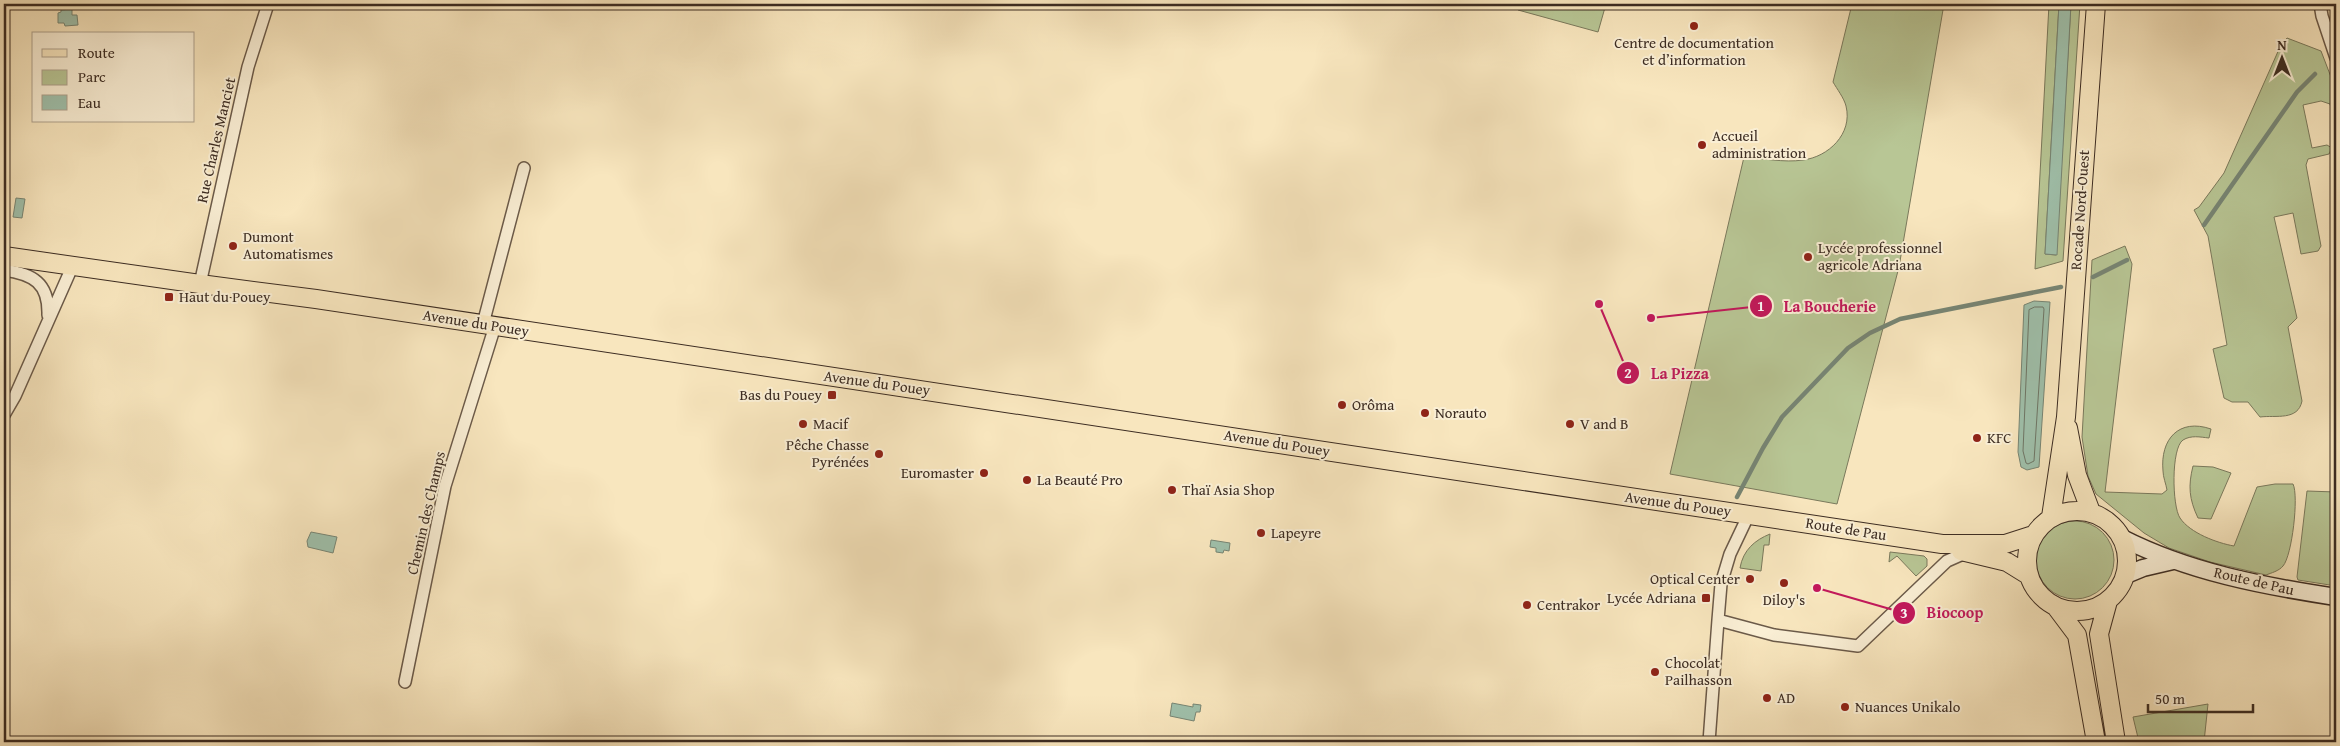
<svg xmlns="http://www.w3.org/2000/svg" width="2340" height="746" font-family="'Gentium Book Plus',serif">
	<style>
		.green { fill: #b8c695; stroke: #7a795c }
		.water { fill: #9fc0ab; stroke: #778574 }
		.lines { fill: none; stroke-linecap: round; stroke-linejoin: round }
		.shore { stroke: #6e7666; stroke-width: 1 }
		.stream { stroke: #778574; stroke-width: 4.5 }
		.street-casing { stroke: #6b5a49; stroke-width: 14 }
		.secondary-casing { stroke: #3c2c22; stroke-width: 19 }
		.primary-casing { stroke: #3c2c22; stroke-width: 20 }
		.street { stroke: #faefd5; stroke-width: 11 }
		.secondary { stroke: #faefd5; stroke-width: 16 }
		.primary { stroke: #f8e6be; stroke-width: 18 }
		.poi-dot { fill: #8f2418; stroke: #faefd5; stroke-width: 2 }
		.labels { text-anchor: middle; stroke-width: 4; stroke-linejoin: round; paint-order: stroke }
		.poi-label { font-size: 15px; fill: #3c2c22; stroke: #faefd5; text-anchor: start }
		.street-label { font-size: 15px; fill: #3c2c22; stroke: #faefd5 }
		.leader { fill: none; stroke: #c2185b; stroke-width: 2 }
		.callout-dot { fill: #c2185b; stroke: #faefd5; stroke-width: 2 }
		.mark-label { font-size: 15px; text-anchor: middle; font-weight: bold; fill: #fff }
		.callout-label { font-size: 16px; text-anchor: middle; font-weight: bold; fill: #c2185b; stroke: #faefd5; stroke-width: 4; stroke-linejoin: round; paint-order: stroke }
	</style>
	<rect width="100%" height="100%" fill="#f8e6be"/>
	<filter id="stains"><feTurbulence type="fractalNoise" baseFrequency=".004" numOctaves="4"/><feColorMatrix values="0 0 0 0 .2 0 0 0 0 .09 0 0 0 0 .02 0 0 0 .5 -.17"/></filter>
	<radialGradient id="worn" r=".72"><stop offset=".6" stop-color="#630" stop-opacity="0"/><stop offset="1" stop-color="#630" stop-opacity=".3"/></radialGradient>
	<path class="green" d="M1519 4H1606L1598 32 1518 10Z
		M1852 4H1944L1899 267 1837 504 1670 474 1744 157C1762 158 1784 163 1803 160 1828 157 1853 134 1846 106 1844 98 1837 89 1833 82Z
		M2049 4H2059L2045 254 2056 255 2071 4H2080L2063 261 2035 269Z
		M2287 38 2321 51 2336 90V128L2330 104 2321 101 2303 105 2312 148 2327 145 2332 148 2329 154 2308 159 2306 165 2321 246 2318 251 2301 254 2293 213 2274 217 2297 318 2288 327 2302 401C2298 421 2276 415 2260 417L2248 402H2232L2224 398 2213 349 2227 345 2208 236 2194 210 2199 207 2224 173 2280 47Z
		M2125 246 2132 264 2105 492 2162 494 2167 490C2166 484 2163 477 2163 471 2160 439 2179 418 2211 429L2209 438C2200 437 2191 435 2183 440 2171 448 2172 506 2180 518 2190 533 2217 543 2234 546L2257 487 2275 484H2293C2299 496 2292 556 2283 566 2279 571 2271 573 2266 575L2210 562 2169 548 2144 533 2096 494 2088 476 2082 437 2092 260Z
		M2193 466 2213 467 2231 473 2211 519 2198 518C2189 499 2188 486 2193 466Z
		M2307 491 2336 492V586L2298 580 2297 577Z
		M2036 560a39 39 0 1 1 78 0a39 39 0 1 1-78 0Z
		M1770 534 1769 545H1764L1761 571 1740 568C1743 550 1755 540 1770 534Z
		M1890 552 1924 556 1927 559V566L1916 576 1897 556 1889 562Z
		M2208 704 2204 742H2139L2133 717Z"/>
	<path class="water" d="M2059 4H2071L2057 255 2045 254Z
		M72 9V15H77L78 25 65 26 64 23H58V13L61 12V10Z
		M16 198 25 199 22 218 13 217Z
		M2034 301 2050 302 2039 467 2027 470 2021 467 2018 452 2024 305Z
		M311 532 337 537 333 553 308 547 307 541Z
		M1211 540 1230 543 1229 551 1224 550 1223 553 1216 552V548L1210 547Z
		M1172 703 1193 707V704L1201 705 1200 712H1196L1194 721 1170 716Z"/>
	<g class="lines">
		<path class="shore" d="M2035 307H2043L2044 309 2034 461 2028 464 2026 463 2023 451 2029 310Z"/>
		<path class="stream" d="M2204 225 2297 92 2315 74
			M2093 277 2127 260
			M1737 497 1763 448 1782 417 1848 348 1870 333 1900 319 2061 287"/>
		<defs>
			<path id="street" d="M2320 4 2322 16 2336 58
				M4 270C33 274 49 283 48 315
				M200 284 248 67 268 4
				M483 324 524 168
				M4 415 15 396 73 265
				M1749 514 1730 554 1721 584 1718 620 1774 635 1858 646 1947 561 1965 553
				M405 682 445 486 495 326
				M1709 742 1718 620"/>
			<path id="secondary" d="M2122 538C2189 572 2263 586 2336 597
				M2126 575 2143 568 2173 561"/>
			<path id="primary" d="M4 256 200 284 316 299 1942 544H2005L2033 535
				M2068 428 2077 475 2091 512
				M2027 561a50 50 0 1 1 100 0a50 50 0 1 1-100 0Z
				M2051 517 2066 417 2096 4
				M1961 551 2007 562 2028 575
				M2108 601 2099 634 2116 742
				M2056 607 2077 635 2096 742"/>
		</defs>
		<use href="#street" class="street-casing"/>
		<use href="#secondary" class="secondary-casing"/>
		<use href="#primary" class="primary-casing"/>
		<use href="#street" class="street"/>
		<use href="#secondary" class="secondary"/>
		<use href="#primary" class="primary"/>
	</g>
	<g class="poi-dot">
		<circle cx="1694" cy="26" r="5"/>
		<circle cx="1702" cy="145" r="5"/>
		<circle cx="233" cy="246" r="5"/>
		<circle cx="1808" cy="257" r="5"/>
		<rect x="164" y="292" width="10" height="10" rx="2.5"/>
		<rect x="827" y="390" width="10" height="10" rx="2.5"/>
		<circle cx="1342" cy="405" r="5"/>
		<circle cx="1425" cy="413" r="5"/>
		<circle cx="803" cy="424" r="5"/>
		<circle cx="1570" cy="424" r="5"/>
		<circle cx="1977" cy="438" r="5"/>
		<circle cx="879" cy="454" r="5"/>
		<circle cx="984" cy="473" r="5"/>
		<circle cx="1027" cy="480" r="5"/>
		<circle cx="1172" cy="490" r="5"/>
		<circle cx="1261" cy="533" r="5"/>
		<circle cx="1750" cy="579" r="5"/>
		<circle cx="1784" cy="583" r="5"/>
		<rect x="1701" y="593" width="10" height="10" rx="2.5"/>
		<circle cx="1527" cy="605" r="5"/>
		<circle cx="1655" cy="672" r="5"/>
		<circle cx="1767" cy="698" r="5"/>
		<circle cx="1845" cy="707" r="5"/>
	</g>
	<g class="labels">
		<g class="poi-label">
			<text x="1694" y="48" text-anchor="middle">Centre de documentation<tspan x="1694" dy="17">et d’information</tspan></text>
			<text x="1712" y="141">Accueil<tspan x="1712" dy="17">administration</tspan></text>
			<text x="243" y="242">Dumont<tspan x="243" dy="17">Automatismes</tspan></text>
			<text x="1818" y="253">Lycée professionnel<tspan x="1818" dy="17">agricole Adriana</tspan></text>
			<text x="179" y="302">Haut du Pouey</text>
			<text x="822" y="400" text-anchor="end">Bas du Pouey</text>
			<text x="1352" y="410">Orôma</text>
			<text x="1435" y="418">Norauto</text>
			<text x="813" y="429">Macif</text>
			<text x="1580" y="429">V and B</text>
			<text x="1987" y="443">KFC</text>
			<text x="869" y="450" text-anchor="end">Pêche Chasse<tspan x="869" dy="17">Pyrénées</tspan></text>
			<text x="974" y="478" text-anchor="end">Euromaster</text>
			<text x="1037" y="485">La Beauté Pro</text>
			<text x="1182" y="495">Thaï Asia Shop</text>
			<text x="1271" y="538">Lapeyre</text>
			<text x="1740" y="584" text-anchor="end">Optical Center</text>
			<text x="1696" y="603" text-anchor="end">Lycée Adriana</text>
			<text x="1784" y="605" text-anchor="middle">Diloy's</text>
			<text x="1537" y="610">Centrakor</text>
			<text x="1665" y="668">Chocolat<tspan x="1665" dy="17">Pailhasson</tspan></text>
			<text x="1777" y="703">AD</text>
			<text x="1855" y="712">Nuances Unikalo</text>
		</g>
		<g class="street-label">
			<text transform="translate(216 140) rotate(-77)" y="5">Rue Charles Manciet</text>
			<text transform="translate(2080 210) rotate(-86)" y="5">Rocade Nord-Ouest</text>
			<text transform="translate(476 323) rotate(9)" y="5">Avenue du Pouey</text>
			<text transform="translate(877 383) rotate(8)" y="5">Avenue du Pouey</text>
			<text transform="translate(1277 443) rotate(9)" y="5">Avenue du Pouey</text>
			<text transform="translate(1678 504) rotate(8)" y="5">Avenue du Pouey</text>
			<text transform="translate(426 513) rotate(-77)" y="5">Chemin des Champs</text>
			<text transform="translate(1846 529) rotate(9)" y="5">Route de Pau</text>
			<text transform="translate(2254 581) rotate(13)" y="5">Route de Pau</text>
		</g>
	</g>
	<path class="leader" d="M1651 318L1761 306M1599 304L1628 373M1817 588L1904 613"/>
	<g class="callout-dot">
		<circle cx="1651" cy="318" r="5"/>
		<circle cx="1599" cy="304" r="5"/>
		<circle cx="1817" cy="588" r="5"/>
		<circle cx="1761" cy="306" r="12"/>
		<circle cx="1628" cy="373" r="12"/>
		<circle cx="1904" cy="613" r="12"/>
	</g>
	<g class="mark-label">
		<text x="1761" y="311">1</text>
		<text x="1628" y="378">2</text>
		<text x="1904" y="618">3</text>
	</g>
	<g class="callout-label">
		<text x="1830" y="312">La Boucherie</text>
		<text x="1680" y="379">La Pizza</text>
		<text x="1955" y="618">Biocoop</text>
	</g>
	<rect width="2340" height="746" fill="none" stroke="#f8e6be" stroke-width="20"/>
	<rect x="5" y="5" width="2330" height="736" fill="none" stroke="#3c2c22" stroke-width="2.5"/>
	<rect x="10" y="10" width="2320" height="726" fill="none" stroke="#3c2c22"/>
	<rect x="32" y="32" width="162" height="90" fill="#faefd5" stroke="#aea18d"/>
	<rect x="42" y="49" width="25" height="8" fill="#f8e6be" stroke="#aea18d"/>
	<text x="78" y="58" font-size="15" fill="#3c2c22">Route</text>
	<rect x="42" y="70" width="25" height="15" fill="#b8c695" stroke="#aea18d"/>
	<text x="78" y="82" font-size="15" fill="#3c2c22">Parc</text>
	<rect x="42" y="95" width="25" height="15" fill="#9fc0ab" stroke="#aea18d"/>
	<text x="78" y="108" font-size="15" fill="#3c2c22">Eau</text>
	<g transform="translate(2282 58)" stroke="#faefd5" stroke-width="4" paint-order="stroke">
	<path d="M0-4L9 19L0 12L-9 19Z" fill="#3c2c22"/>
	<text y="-8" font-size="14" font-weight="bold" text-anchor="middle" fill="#3c2c22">N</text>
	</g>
	<path d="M2148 704v8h105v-8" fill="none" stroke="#3c2c22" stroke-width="2.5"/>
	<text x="2155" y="704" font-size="15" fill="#3c2c22" stroke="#faefd5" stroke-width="4" paint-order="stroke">50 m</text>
	<rect width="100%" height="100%" filter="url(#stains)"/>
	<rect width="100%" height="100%" fill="url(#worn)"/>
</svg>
